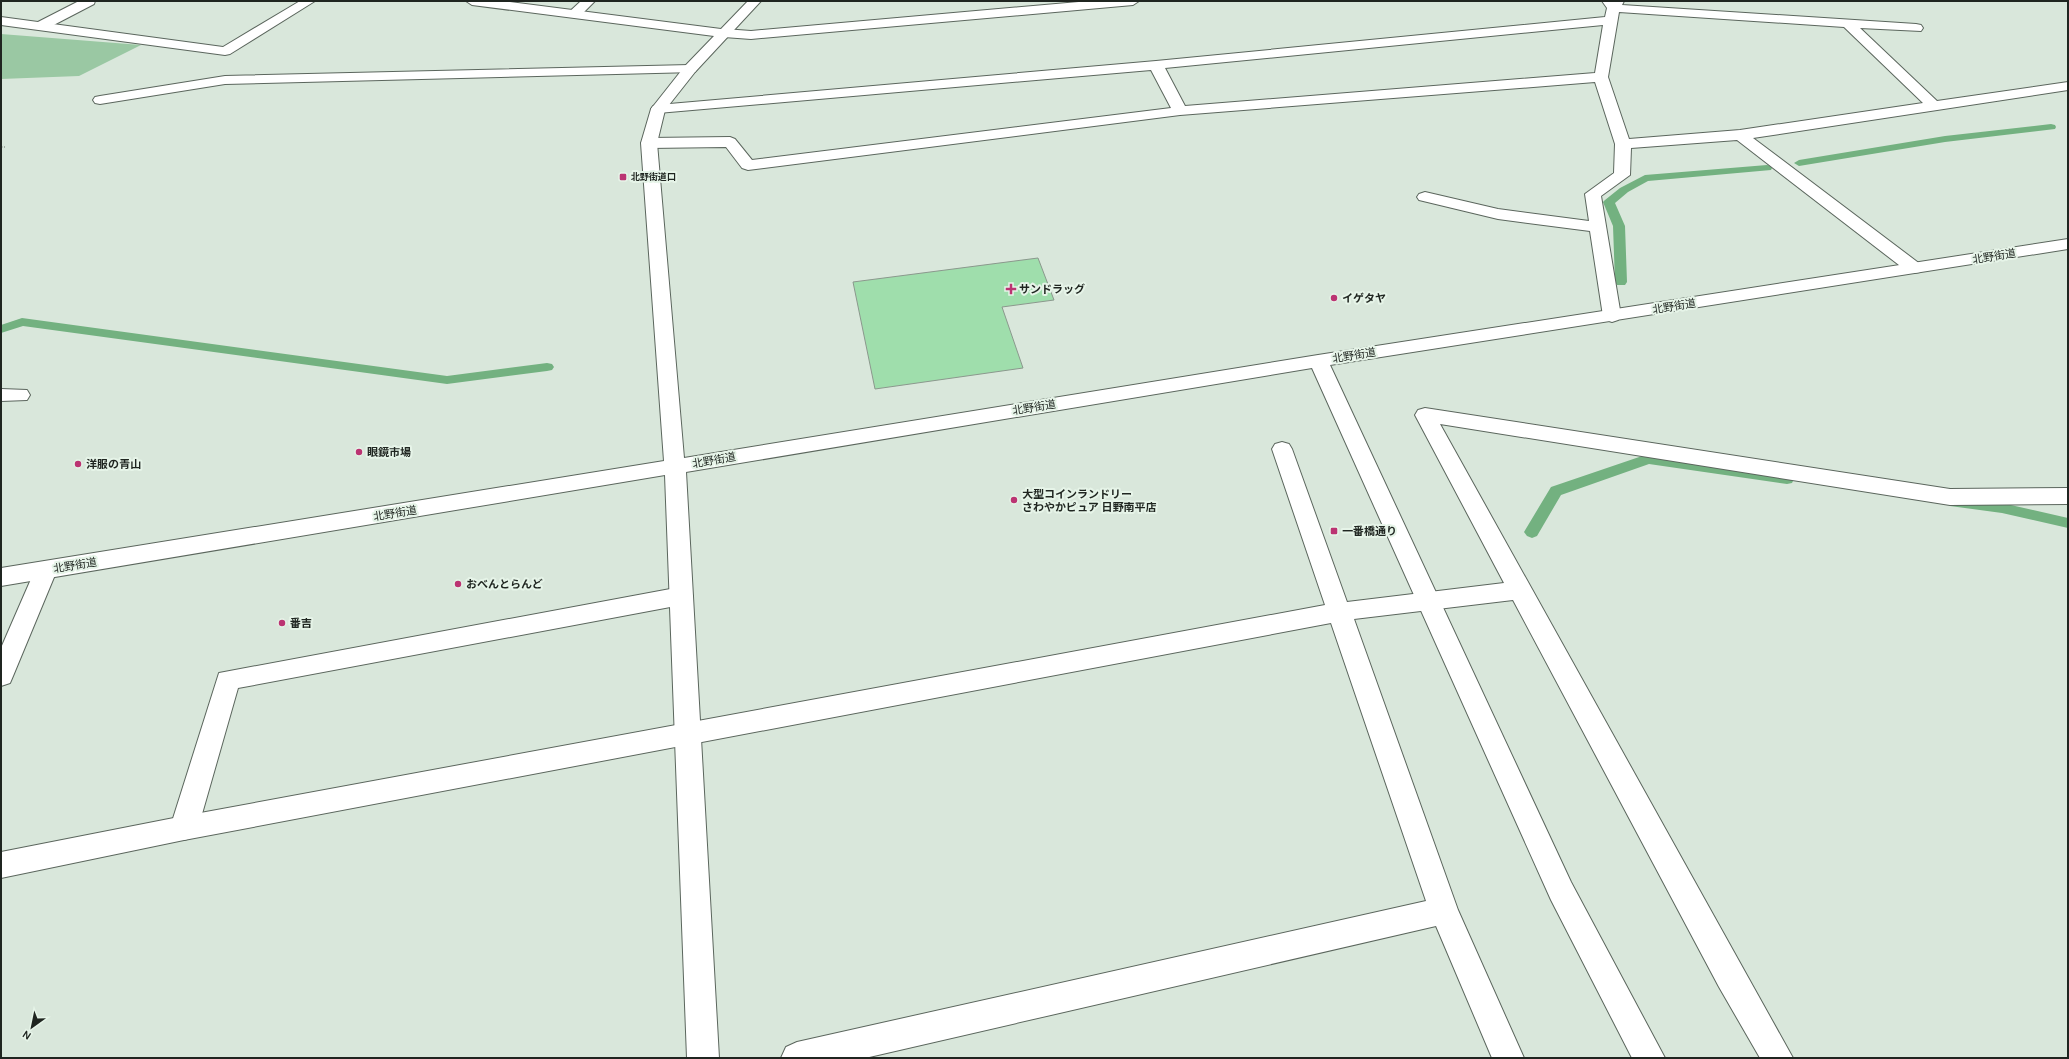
<svg xmlns="http://www.w3.org/2000/svg" width="2069" height="1059" font-family="Karla,'Noto Sans JP',sans-serif">
	<style>
		.green { fill: #9ac8a3 }
		.lines { fill: none; stroke-linecap: round; stroke-linejoin: round }
		.stream { fill: #73b180; fill-rule: evenodd }
		.building { fill: #9fdeac; stroke: #8b988d }
		.lane-casing { stroke: #5b665d; stroke-width: 2 }
		.street-casing { stroke: #5b665d; stroke-width: 2 }
		.secondary-casing { stroke: #5b665d; stroke-width: 2 }
		.path { stroke: #929d93; stroke-width: 1.5; stroke-dasharray: 1.5 1.5; stroke-linecap: butt }
		.lane { fill: #fff; fill-rule: evenodd }
		.street { fill: #fff; fill-rule: evenodd }
		.secondary { fill: #fff; fill-rule: evenodd }
		.poi-dot { fill: #bb3372; stroke: #e6f4e8; stroke-width: 1.5 }
		.labels { text-anchor: middle; stroke-width: 4; stroke-linejoin: round; paint-order: stroke }
		.far-poi-label { font-size: 9px; font-weight: bold; fill: #1f2520; stroke: #e6f4e8; text-anchor: start }
		.street-label { font-size: 11px; fill: #1f2520; stroke: #e6f4e8 }
		.poi-label { font-size: 11px; font-weight: bold; fill: #1f2520; stroke: #e6f4e8; text-anchor: start }
	</style>
	<rect width="100%" height="100%" fill="#d9e7db"/>
	<path class="green" d="M1 34 141 45 79 76 1 79Z"/>
	<g class="lines">
		<path class="stream" d="M2051 124 2055 125 2056 127 2055 129 1945 142 1799 166 1794 163 1799 160 1945 136Z
			M1767 165 1771 166 1772 168 1771 170 1648 181 1628 192 1615 203 1625 226 1627 282 1625 285H1617L1615 282 1613 226 1603 202 1605 200 1620 188 1645 175Z
			M22 318 447 376 547 363 552 364 554 367 552 370 547 371 447 384 23 326 1 333V325Z
			M1648 454 1787 474 1792 475 1794 479 1792 483 1787 484 1649 464 1561 495 1537 536 1532 538 1527 536 1524 532 1551 487Z
			M1955 497 2002 503 2068 518V528L2002 513 1950 506 1948 502 1950 498Z"/>
	</g>
	<path class="building" d="M1038 258 1054 300 1002 307 1023 368 875 389 853 282Z"/>
	<g class="lines">
		<defs>
			<path id="lane" d="M1 389 27 390 30 395 27 400 1 401Z
				M46 561 54 564 57 570 13 676 10 683 1 686V648L35 570 38 564Z
				M681 587 689 590 693 596 689 602 681 605 238 688 198 828 194 837 184 840 174 837 170 828 219 673Z"/>
			<path id="street" d="M300 1H315L230 54 225 55 1 25V17L223 47Z
				M581 1H595L579 17H569L567 14Z
				M1090 1H1139L1133 5 751 39 724 37 717 33 724 29 751 31Z
				M1602 1H1624L1622 5 1916 24 1921 25 1923 28 1921 31 1860 28 1937 101 2068 82V90L1753 138 1920 264 1923 268 1920 272 1914 273 1908 272 1737 140 1631 148 1630 175 1601 196 1621 316 1618 320 1612 322 1606 320 1603 316 1590 231 1498 219 1419 200 1417 197 1419 194 1425 192 1498 209 1589 221 1585 194 1614 173 1615 144 1595 82 1180 115 748 170 742 168 726 147 649 148 644 146 641 143 644 140 649 138 730 137 735 139 752 160 1171 108 1151 70 658 113 653 112 651 109 653 106 658 105 1156 61 1605 17 1607 8ZM1619 12 1844 27 1923 103 1740 130 1629 139 1608 77ZM1603 25 1595 73 1185 106 1165 68Z
				M690 65 695 66 697 69 695 72 225 84 100 104 95 103 93 100 95 97 100 96 225 76Z
				M1425 408 1950 489 2068 488V504L1950 505 1440 424 1793 1058H1760L1719 987 1513 600 1354 619 1458 910 1524 1058H1492L1436 926 865 1058H781L786 1047 797 1042 1426 901 1331 623 184 840 1 878V852L184 816 1325 605 1272 449 1275 444 1282 442 1289 444 1292 449 1347 602 1504 583 1415 415 1418 410Z"/>
			<path id="secondary" d="M79 1H95L94 4 46 29 41 30 34 26 36 23Z
				M466 1H502L721 29 748 1H761L695 72 665 110 657 143 684 458 1318 355 2068 239V249L1330 365 1571 882 1665 1058H1632L1551 900 1312 368 686 472 719 1058H687L665 475 1 586V568L664 461 641 143 651 109 685 66 714 36 472 5Z"/>
		</defs>
		<use href="#lane" class="lane-casing"/>
		<use href="#street" class="street-casing"/>
		<use href="#secondary" class="secondary-casing"/>
		<path class="path" d="M1 147H5"/>
		<use href="#lane" class="lane"/>
		<use href="#street" class="street"/>
		<use href="#secondary" class="secondary"/>
	</g>
	<g class="poi-dot">
		<rect x="619" y="173" width="8" height="8" rx="2"/>
		<path d="M1009 283h4v4h4v4h-4v4h-4v-4h-4v-4h4z"/>
		<circle cx="1334" cy="298" r="4"/>
		<circle cx="359" cy="452" r="4"/>
		<circle cx="78" cy="464" r="4"/>
		<circle cx="1014" cy="500" r="4"/>
		<rect x="1330" y="527" width="8" height="8" rx="2"/>
		<circle cx="458" cy="584" r="4"/>
		<circle cx="282" cy="623" r="4"/>
	</g>
	<g class="labels">
		<g class="far-poi-label">
			<text x="631" y="180">北野街道口</text>
		</g>
		<g class="street-label">
			<text transform="translate(1994 256) rotate(-9)" y="4">北野街道</text>
			<text transform="translate(1674 306) rotate(-9)" y="4">北野街道</text>
			<text transform="translate(1354 355) rotate(-9)" y="4">北野街道</text>
			<text transform="translate(1034 407) rotate(-9)" y="4">北野街道</text>
			<text transform="translate(714 460) rotate(-10)" y="4">北野街道</text>
			<text transform="translate(395 513) rotate(-9)" y="4">北野街道</text>
			<text transform="translate(75 565) rotate(-9)" y="4">北野街道</text>
		</g>
		<g class="poi-label">
			<text x="1019" y="293">サンドラッグ</text>
			<text x="1342" y="302">イゲタヤ</text>
			<text x="367" y="456">眼鏡市場</text>
			<text x="86" y="468">洋服の青山</text>
			<text x="1022" y="498">大型コインランドリー<tspan x="1022" dy="13">さわやかピュア 日野南平店</tspan></text>
			<text x="1342" y="535">一番橋通り</text>
			<text x="466" y="588">おべんとらんど</text>
			<text x="290" y="627">番吉</text>
		</g>
	</g>
	<rect width="2069" height="1059" fill="none" stroke="#1f2520" stroke-width="4"/>
	<g transform="translate(32 1027) rotate(213)" stroke="#e6f4e8" stroke-width="3" paint-order="stroke">
	<path d="M0-3L7 15L0 10L-7 15Z" fill="#1f2520"/>
	<text y="-6" font-size="11" font-weight="bold" text-anchor="middle" fill="#1f2520">N</text>
	</g>
</svg>
